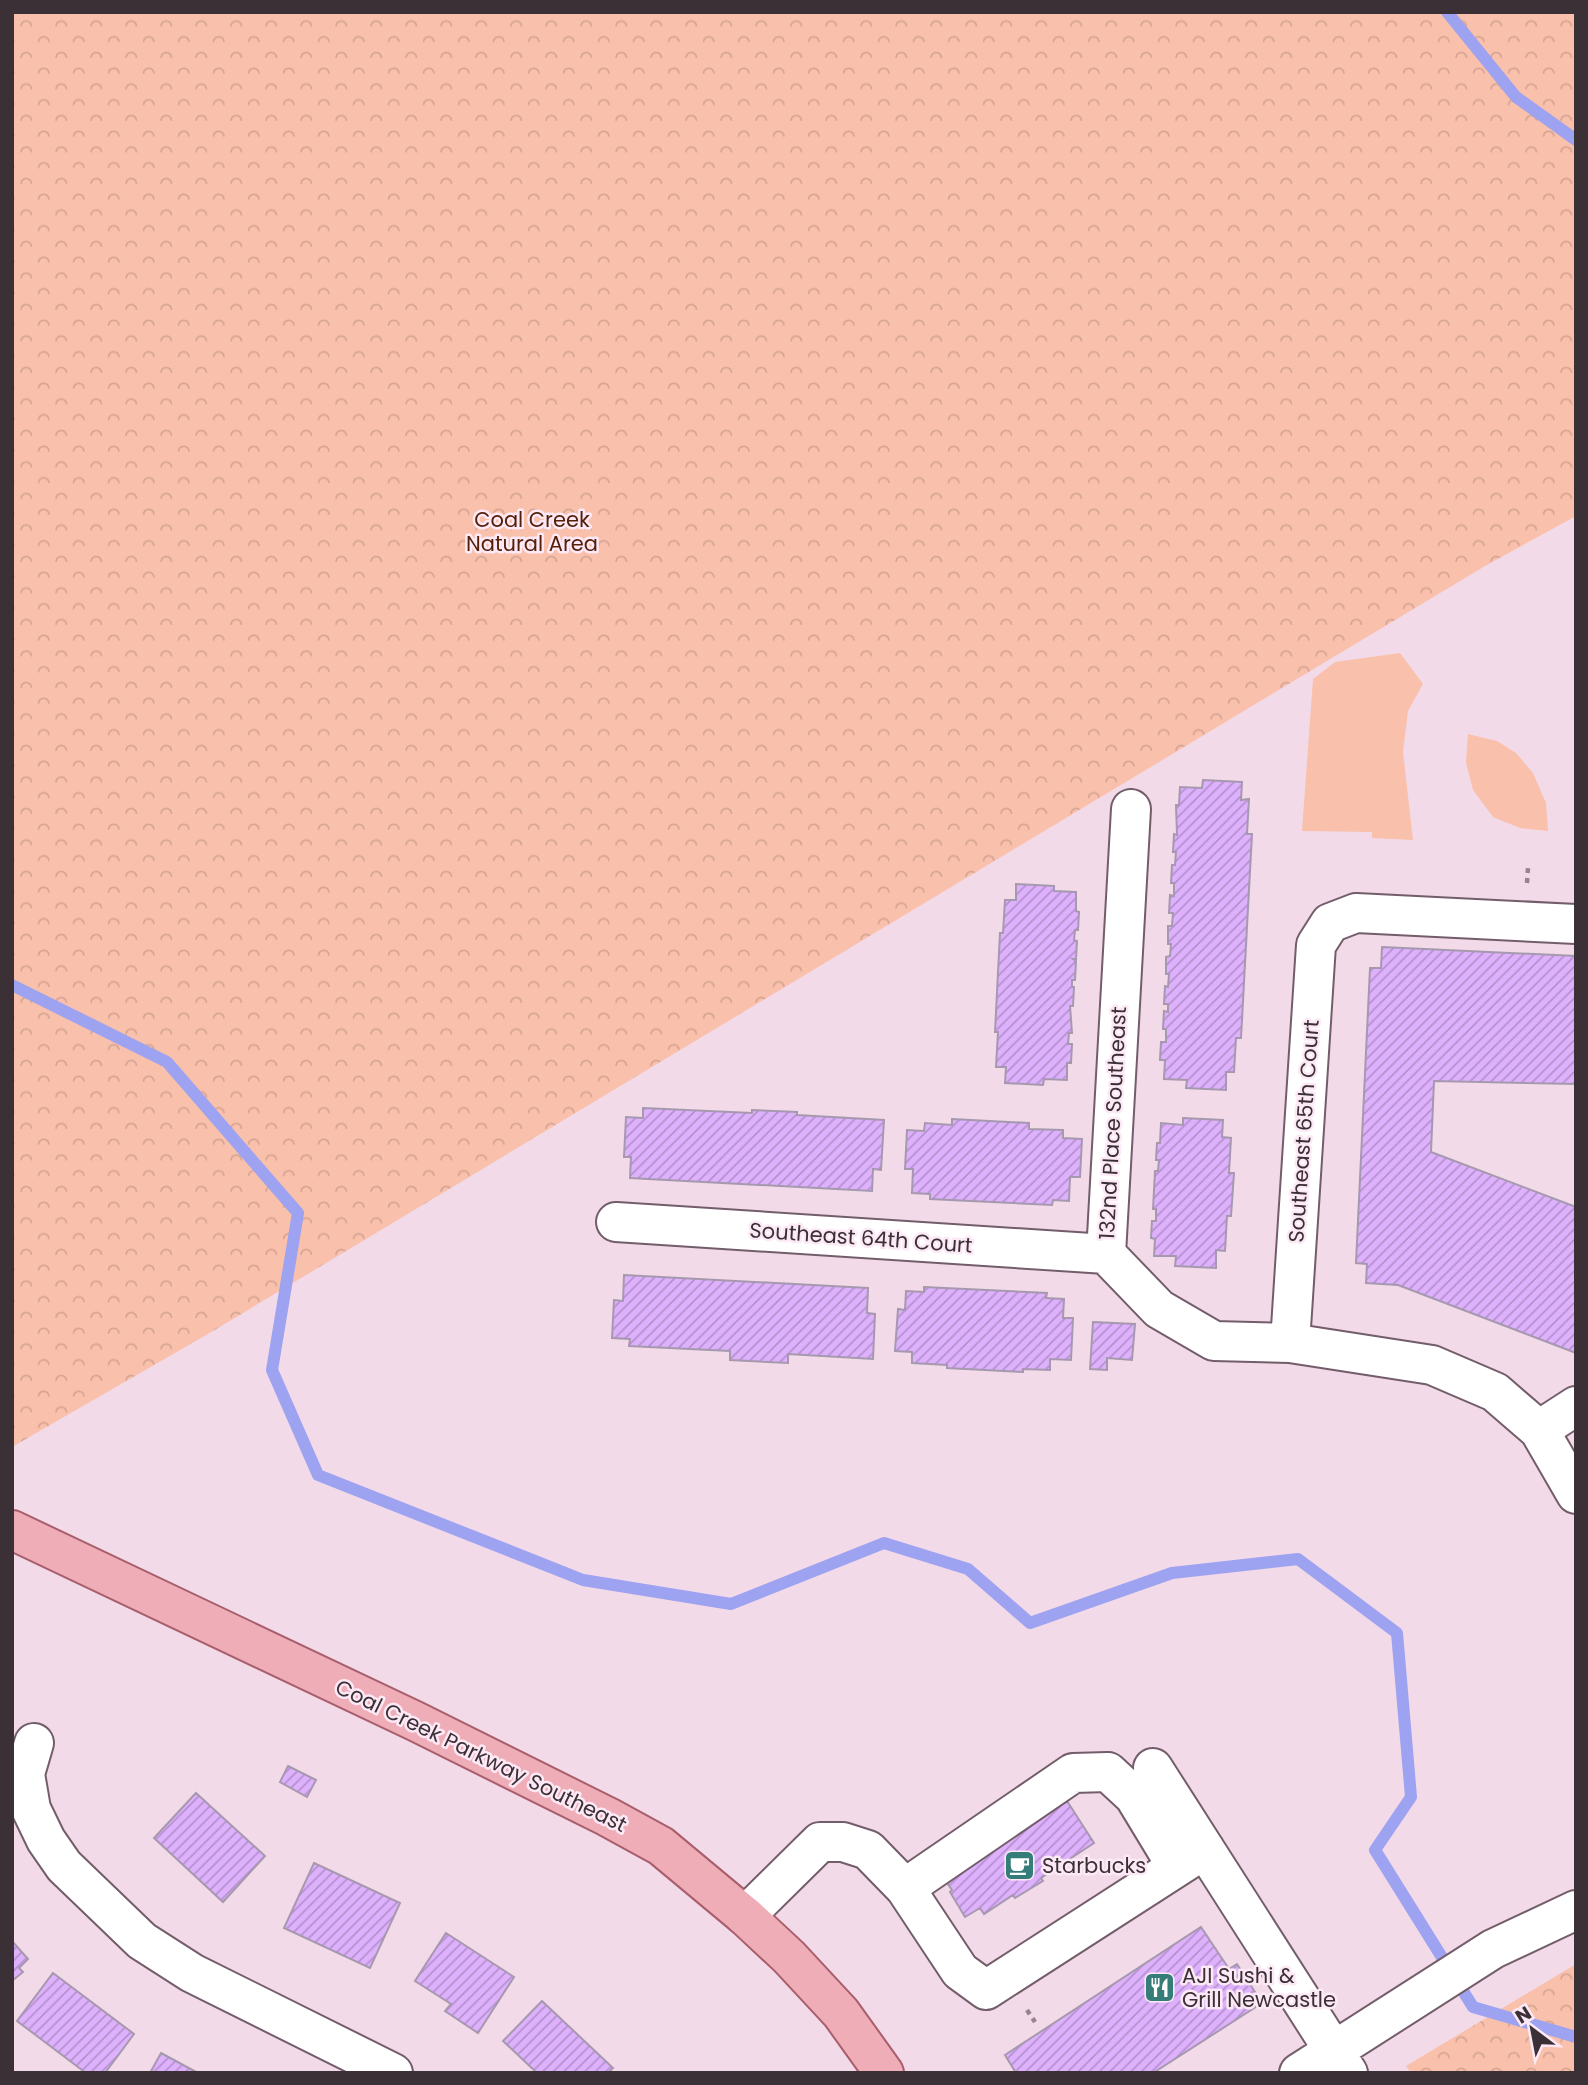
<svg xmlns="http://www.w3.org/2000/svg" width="1588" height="2085" font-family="Poppins,sans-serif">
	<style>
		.forest { fill: url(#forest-crowns) }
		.park { fill: #f9c0ab }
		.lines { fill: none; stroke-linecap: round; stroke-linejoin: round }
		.stream { stroke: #9da2f1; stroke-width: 12 }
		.building { fill: url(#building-hatch); stroke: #a699af; stroke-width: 2 }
		.minor-casing { stroke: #735d6b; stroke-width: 42 }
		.major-casing { stroke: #a85e6b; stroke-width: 42 }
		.path { stroke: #95848e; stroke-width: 4.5; stroke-dasharray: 5 5; stroke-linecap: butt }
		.minor { stroke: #fff; stroke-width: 38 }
		.major { stroke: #eeadb7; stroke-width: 38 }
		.labels { text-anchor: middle; stroke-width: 5; stroke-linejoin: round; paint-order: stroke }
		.park-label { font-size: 21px; fill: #541e07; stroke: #fde9f5 }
		.street-label { font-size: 21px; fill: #3a3036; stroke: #fde9f5 }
		.poi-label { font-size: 21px; fill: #3a3036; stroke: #fde9f5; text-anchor: start }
	</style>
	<defs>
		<pattern id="forest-crowns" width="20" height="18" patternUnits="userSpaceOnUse" patternTransform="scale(1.75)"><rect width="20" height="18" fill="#f9c0ab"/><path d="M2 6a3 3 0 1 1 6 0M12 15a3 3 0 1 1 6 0" fill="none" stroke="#d6a594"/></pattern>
		<pattern id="building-hatch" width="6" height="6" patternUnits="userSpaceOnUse" patternTransform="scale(1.75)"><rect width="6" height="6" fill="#deb1fd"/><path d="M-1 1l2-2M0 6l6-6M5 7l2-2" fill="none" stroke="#b590ce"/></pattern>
	</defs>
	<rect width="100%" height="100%" fill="#f3dae9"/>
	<path class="forest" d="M12 12H1576V516L1485 566 213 1331 12 1447Z
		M1576 1964V2073H1411L1406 2066Z"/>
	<path class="park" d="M1400 653 1423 684 1408 711 1403 752 1413 840 1372 838V832L1302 831 1313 679 1335 662Z
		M1468 734 1497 741 1516 753 1533 773 1546 803 1548 831 1520 828 1493 817 1473 790 1466 763Z"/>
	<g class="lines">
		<path class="stream" d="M1447 12 1516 97 1576 140
			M12 985 167 1062 298 1213 272 1370 318 1475 583 1580 731 1604 884 1543 968 1569 1030 1623 1172 1573 1298 1559 1397 1633 1411 1797 1375 1850 1473 2007 1576 2037"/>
	</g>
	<path class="building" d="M1203 780 1242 782 1241 800 1249 799 1247 834H1252L1241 1038H1236L1234 1072H1226V1090L1186 1088 1187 1080 1164 1079 1165 1060H1160L1161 1042H1166V1029H1163L1164 1011 1168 1012V1004H1164L1165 986 1168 987 1169 974H1166V957L1170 956 1171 944H1168V926H1172L1173 913H1169L1170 895 1174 896V883H1171L1172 865H1175L1176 852H1173L1174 834 1177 835 1176 805H1179L1180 787 1202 788Z
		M1016 884 1054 886V891L1076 892V911L1079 912 1078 930H1075L1074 940 1077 941 1076 959H1073L1076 961 1075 980H1072V987H1074L1073 1006H1070L1072 1033H1069L1068 1044H1072L1071 1063H1067V1080L1044 1079 1043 1085 1005 1083 1006 1067H996L998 1032H995L1000 933H1003L1005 900H1016Z
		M1382 947 1576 956V1084L1434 1081 1431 1152 1576 1207V1353L1398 1285 1366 1283 1367 1264 1356 1263 1370 968H1381Z
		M643 1108 752 1113V1110L797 1112V1115L884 1120 881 1170 873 1169 872 1191 630 1178 631 1157H624L626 1117 643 1118Z
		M1183 1118 1223 1120 1222 1137 1231 1138 1229 1173H1234L1231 1216H1227L1225 1251 1216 1250V1268L1175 1266 1176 1256H1154L1155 1239 1151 1238 1152 1221H1156V1209H1153L1155 1171H1158L1159 1160H1156L1157 1143H1160L1161 1123 1183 1125Z
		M952 1119 1029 1123V1129L1063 1130V1138L1082 1139 1080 1177H1070L1069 1201 1053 1200 1052 1205 930 1199V1194L912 1193 913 1169H905L907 1130 924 1131 925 1123 952 1125Z
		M624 1275 868 1288 867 1313 875 1314 873 1359 788 1354V1363L730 1360V1351L629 1346 630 1339 612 1338 614 1300 623 1301Z
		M924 1287 1047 1293 1046 1298 1064 1299 1063 1318H1073L1071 1360 1050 1359V1370L1023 1369V1372L947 1368V1365L912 1363V1352L895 1351 898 1309 905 1310 906 1291 924 1292Z
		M1093 1322 1135 1324 1132 1360 1107 1358V1370L1090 1369Z
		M288 1766 316 1780 307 1797 280 1782Z
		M196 1793 265 1856 223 1902 154 1838Z
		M1067 1801 1094 1843 1041 1878 1043 1881 1015 1898 1013 1895 984 1914 980 1908 965 1917 950 1892 952 1890 945 1880Z
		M314 1863 400 1903 370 1968 284 1928Z
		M1201 1927 1229 1969 1237 1964 1262 2003 1153 2073H1016L1005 2055Z
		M446 1933 514 1977 478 2033 445 2011 451 2004 415 1981Z
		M12 1941 28 1959 19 1968 23 1972 12 1981Z
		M53 1973 134 2034 105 2073H86L17 2021Z
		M542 2001 613 2068 608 2073H537L503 2041Z
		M161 2053 198 2073H150Z"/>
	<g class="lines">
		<defs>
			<path id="minor" d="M1131 809 1106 1254 1159 1309 1214 1341 1290 1343 1432 1365 1495 1392 1539 1430 1576 1494
				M616 1222 1106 1254
				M1290 1343 1316 945 1330 923 1356 913 1576 924
				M1539 1430 1576 1406
				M34 1743 25 1774 31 1809 46 1840 64 1866 142 1941 192 1973 393 2073
				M1153 1768 1348 2073
				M905 1888 1073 1773 1108 1772 1134 1796 1177 1867
				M745 1916 820 1842H843L868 1850 905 1888 960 1971 986 1990 1205 1849
				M1299 2073 1493 1949 1576 1910"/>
			<path id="major" d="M12 1530 415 1721 608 1817 661 1846 745 1916 789 1957 841 2013 884 2073"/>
		</defs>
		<use href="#minor" class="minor-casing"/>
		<use href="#major" class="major-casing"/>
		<path class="path" d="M1527 883 1528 868
			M1027 2010 1035 2022"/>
		<use href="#minor" class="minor"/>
		<use href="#major" class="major"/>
	</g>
	<defs>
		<symbol id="cafe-square" viewBox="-11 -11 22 22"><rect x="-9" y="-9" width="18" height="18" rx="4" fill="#357d79" stroke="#fde9f5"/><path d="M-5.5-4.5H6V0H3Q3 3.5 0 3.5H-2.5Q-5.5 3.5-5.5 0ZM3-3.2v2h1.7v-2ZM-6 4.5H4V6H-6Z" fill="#fff"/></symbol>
		<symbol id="restaurant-square" viewBox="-11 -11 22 22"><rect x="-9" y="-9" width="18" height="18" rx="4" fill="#357d79" stroke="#fde9f5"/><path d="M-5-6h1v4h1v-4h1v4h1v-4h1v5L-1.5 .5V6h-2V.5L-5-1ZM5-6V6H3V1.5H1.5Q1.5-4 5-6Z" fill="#fff"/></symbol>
	</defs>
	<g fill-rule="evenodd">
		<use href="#cafe-square" x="1002" y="1848" width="35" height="35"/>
		<use href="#restaurant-square" x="1142" y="1970" width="35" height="35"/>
	</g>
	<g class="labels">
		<g class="park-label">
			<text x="532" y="527">Coal Creek<tspan x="532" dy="24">Natural Area</tspan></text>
		</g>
		<g class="street-label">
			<text transform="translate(1113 1123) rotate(-87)" y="7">132nd Place Southeast</text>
			<text transform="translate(1304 1131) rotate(-86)" y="7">Southeast 65th Court</text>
			<text transform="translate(861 1238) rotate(4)" y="7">Southeast 64th Court</text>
			<text transform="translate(481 1756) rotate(26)" y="7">Coal Creek Parkway Southeast</text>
		</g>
		<g class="poi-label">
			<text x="1042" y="1873">Starbucks</text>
			<text x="1182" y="1983">AJI Sushi &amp;<tspan x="1182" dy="24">Grill Newcastle</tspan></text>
		</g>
	</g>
	<rect width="1588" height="2085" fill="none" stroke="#3a3036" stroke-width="28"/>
	<g transform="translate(1532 2029) rotate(328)" stroke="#fde9f5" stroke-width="5" paint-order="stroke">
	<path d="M0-5L12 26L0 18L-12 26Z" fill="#3a3036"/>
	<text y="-10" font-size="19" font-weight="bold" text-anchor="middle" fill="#3a3036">N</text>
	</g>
</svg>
